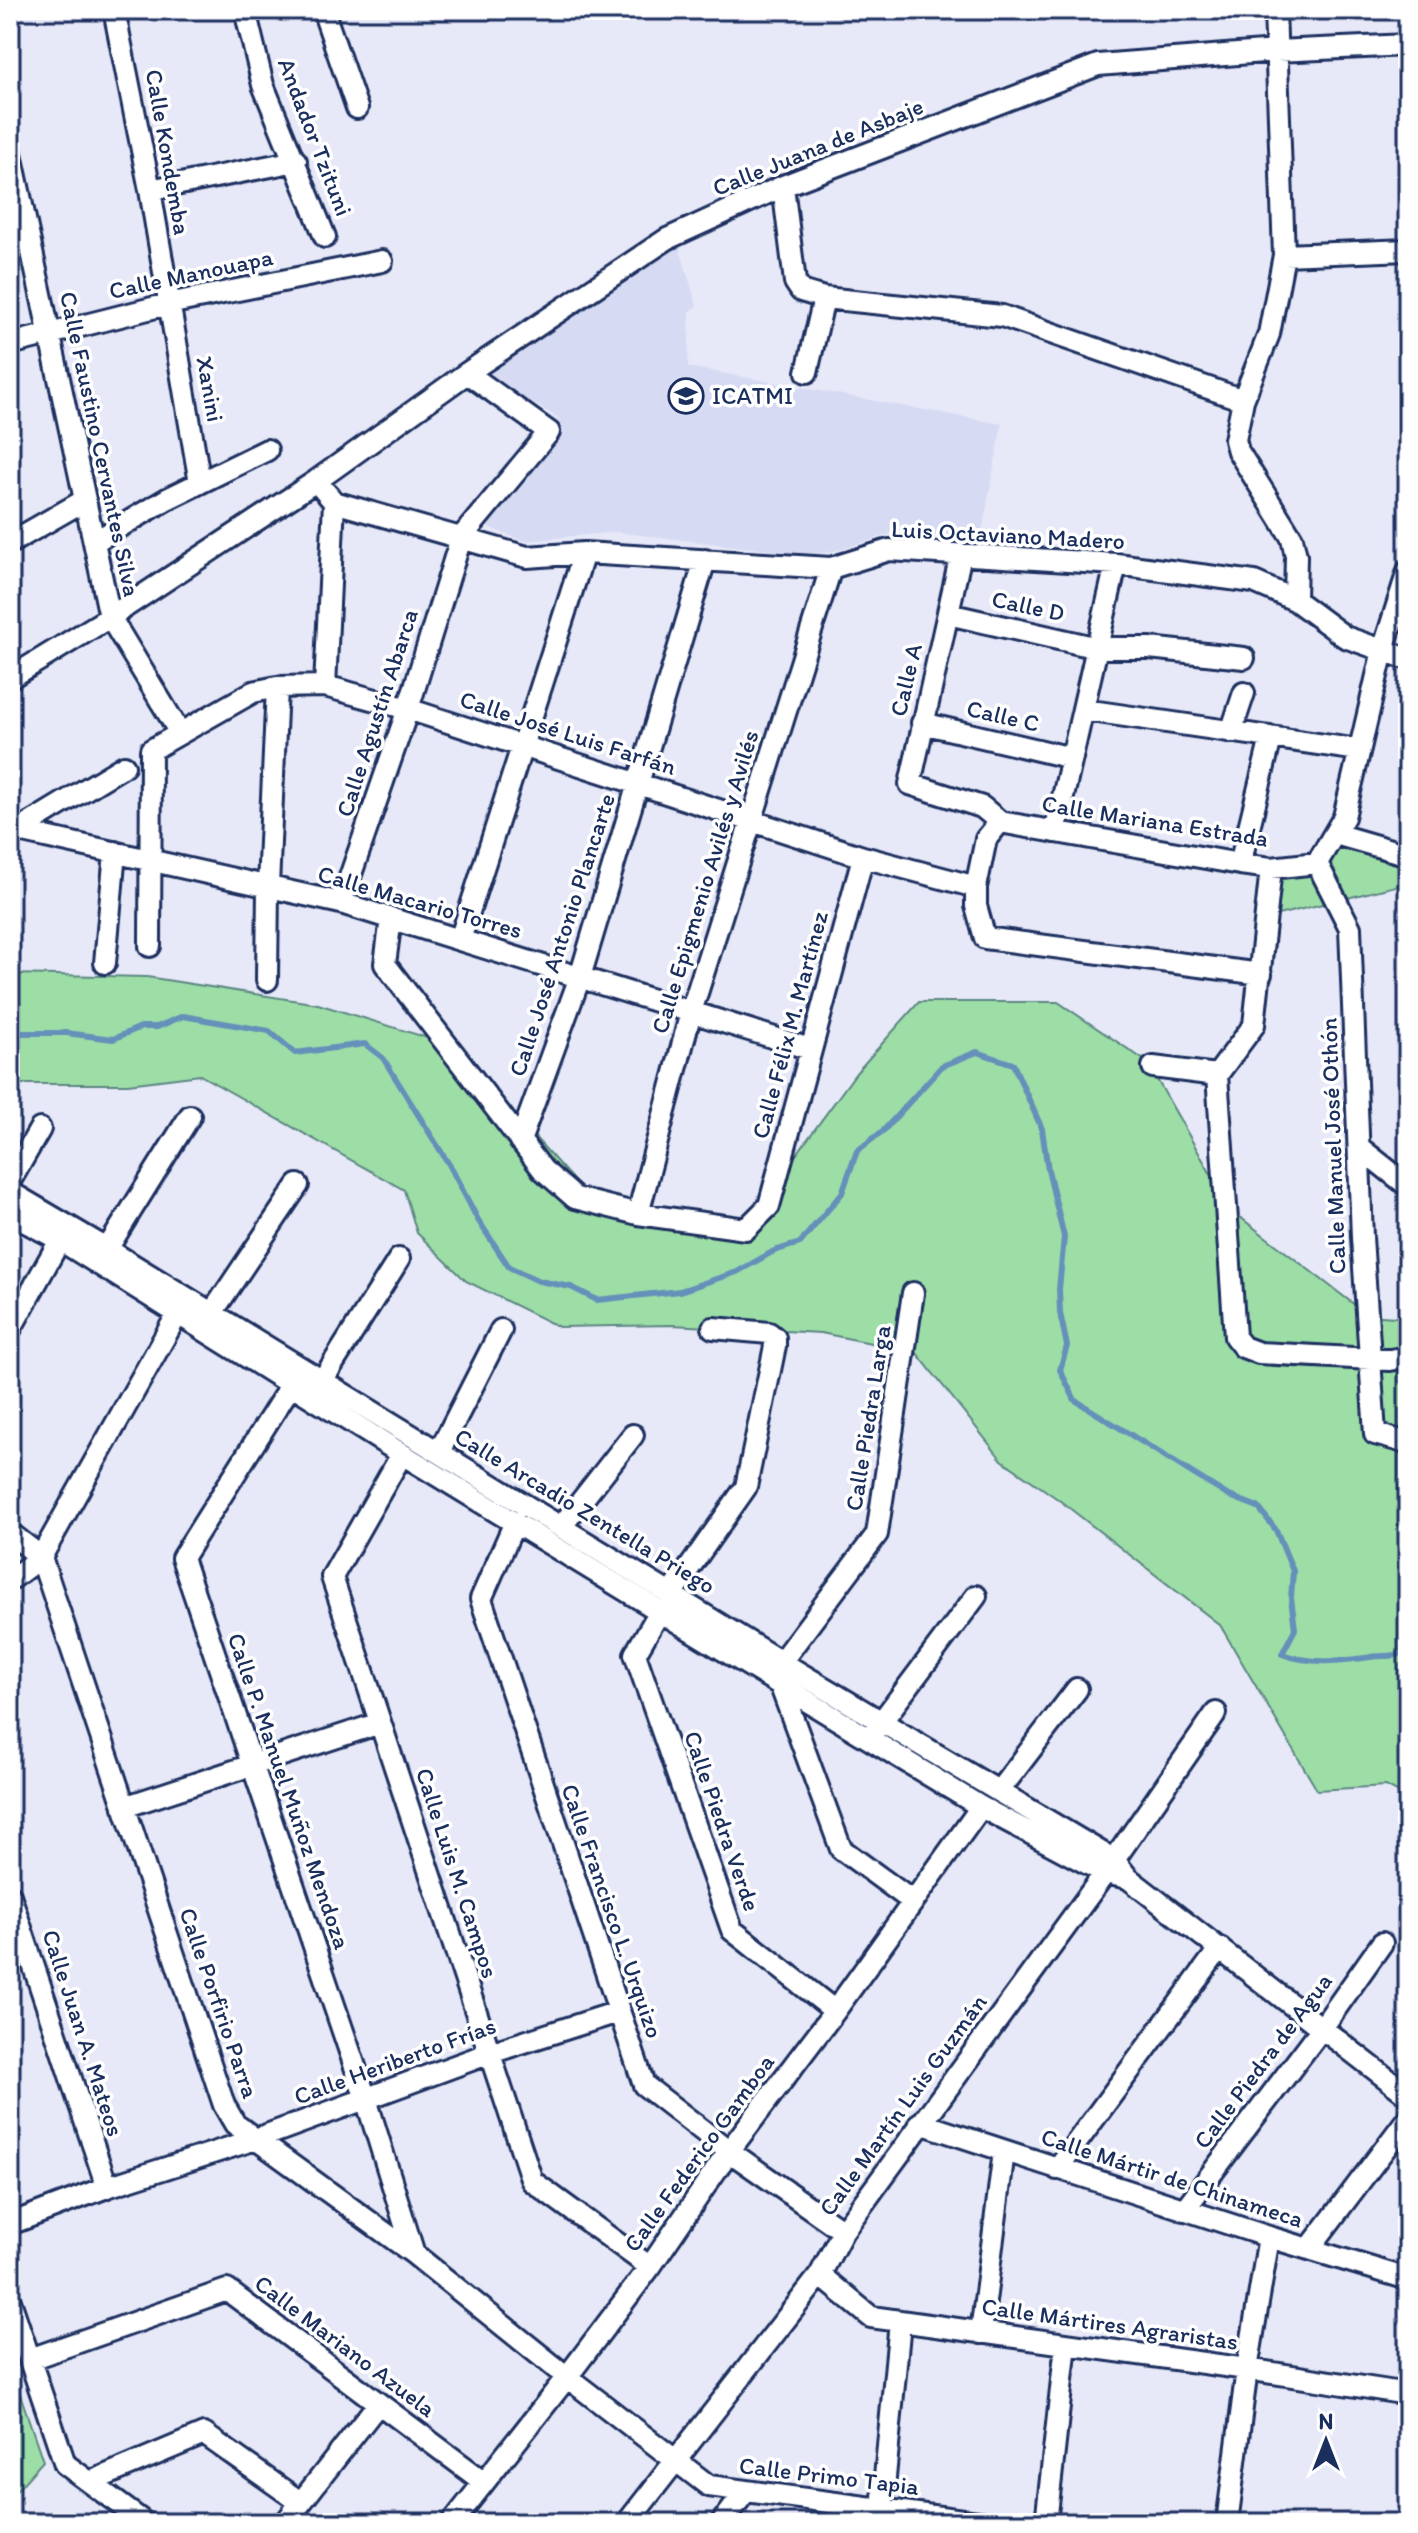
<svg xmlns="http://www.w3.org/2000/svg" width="1418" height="2533" font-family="Itim,sans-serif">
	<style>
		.built { fill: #d6daf3 }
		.green { fill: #9ddea7; stroke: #5c8682; stroke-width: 2 }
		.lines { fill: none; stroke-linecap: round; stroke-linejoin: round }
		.stream { stroke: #6590b9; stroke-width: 6 }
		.minor-casing { stroke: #1b2f5e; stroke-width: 26 }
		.minor { stroke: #fff; stroke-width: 20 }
		.labels { text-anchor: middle; stroke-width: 7; stroke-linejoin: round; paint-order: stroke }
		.street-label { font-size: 24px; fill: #1b2f5e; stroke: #fff }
		.poi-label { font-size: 24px; fill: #1b2f5e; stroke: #fff; text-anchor: start }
	</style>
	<rect width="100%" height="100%" fill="#e7e9f8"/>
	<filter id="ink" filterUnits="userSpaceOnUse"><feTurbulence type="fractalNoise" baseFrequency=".0125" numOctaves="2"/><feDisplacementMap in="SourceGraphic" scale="16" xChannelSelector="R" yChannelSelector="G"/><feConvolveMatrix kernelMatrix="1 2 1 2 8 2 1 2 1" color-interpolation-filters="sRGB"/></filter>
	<g filter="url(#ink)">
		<path class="built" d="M678 243 697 306 690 311 688 367 1002 424 981 537 890 534 838 550 811 555 616 532 524 541 480 524 562 431 558 418 485 375Z"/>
		<path class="green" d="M1337 835 1408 855V883L1266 918 1272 870 1315 867Z
			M10 974 147 977 318 1004 454 1046 581 1189 745 1225 856 1073 919 1002H1058L1147 1062 1232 1211 1368 1315 1408 1318V1798L1386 1786 1317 1790 1220 1625 1059 1500 1002 1460 916 1352 821 1333 672 1325 559 1327 466 1281 417 1233 404 1190 200 1075 128 1084H10Z
			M10 2365 43 2461 10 2498Z"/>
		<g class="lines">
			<path class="stream" d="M10 1033H66L113 1039 141 1027H157L183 1016 269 1031 295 1053 365 1044 383 1058 450 1166 478 1220 509 1267 539 1281 571 1287 597 1300 680 1291 737 1272 774 1251 800 1243 842 1193 857 1151 884 1130 942 1066 977 1052 1013 1064 1042 1129 1048 1170 1064 1237 1059 1289 1060 1313 1067 1346 1060 1370 1075 1400 1227 1495 1258 1507 1276 1530 1293 1571 1291 1598 1295 1629 1282 1654C1312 1665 1341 1661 1371 1657 1384 1655 1397 1658 1408 1650"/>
			<defs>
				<path id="minor" d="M114 10 150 190 200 483
					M245 10 263 85 325 237
					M323 10 357 108
					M1275 10 1284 255 1269 334 1243 400 1235 440 1238 451 1292 538 1296 556 1295 600
					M10 149 110 617 180 733
					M783 186 795 282 801 291 824 298 1002 316 1243 400
					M150 190 296 161
					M1284 255 1408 250
					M10 344 168 304 382 261
					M807 372 824 298
					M316 481 334 502 527 557 584 553 831 568 889 550 1116 564 1254 582 1295 600 1345 637 1408 659
					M94 542 167 499 267 450
					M10 543 85 500
					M961 554 910 784 982 807 1000 822
					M948 614 1098 648H1149L1244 658
					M10 678 110 617 316 481 467 373 667 239 783 186 1098 65 1276 51 1408 45
					M325 686 334 502
					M1084 710 1359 750
					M922 723 1072 758
					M1231 732 1244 693
					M1000 822 1240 864 1271 868 1317 863 1344 817 1383 650 1408 571
					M1000 822 986 839 976 887V906L985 938 1261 974
					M10 829 341 903 810 1049
					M17 831 124 766
					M1055 832 1116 564
					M1335 834 1408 855
					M1317 863 1350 928 1362 1237 1375 1434 1408 1443
					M1240 864 1271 738
					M341 903 408 709 461 538 549 432 467 373
					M391 918 385 964 543 1170 575 1198 638 1214 746 1229 769 1206 863 857
					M460 940 584 553
					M150 946 151 750 253 692 277 687 325 686 408 709 863 857 976 887
					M105 963 115 852
					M267 980 268 886 277 687
					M1153 1067 1217 1075 1254 1025 1271 868
					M1217 1075 1235 1337 1243 1347 1259 1353 1390 1360 1408 1357
					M520 1141 580 977 705 560
					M1360 1148 1408 1186
					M10 1181 40 1129
					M10 1192 107 1249 781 1662 1114 1860 1128 1878 1408 2095
					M10 1214 60 1240 402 1454 981 1807 1105 1873 1128 1878
					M638 1214 691 1012 831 568
					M107 1249 190 1116
					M212 1313 298 1185
					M10 1330 60 1240
					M296 1377 182 1558 366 2099 414 2254
					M322 1381 399 1259
					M439 1452 501 1330
					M402 1454 332 1577 532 2181 650 2267
					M515 1522 481 1599 644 2085 729 2151 843 2231
					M561 1527 633 1435
					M10 1533 41 1557
					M41 1557 224 2105 235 2124 414 2254 567 2377 709 2486 985 2523
					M10 1580 41 1557 177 1315
					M671 1594 746 1487 775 1346V1338L769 1333 713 1328
					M660 1611 635 1654 732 1930 835 2011
					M781 1662 877 1534 913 1293
					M780 1684 841 1849 912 1901
					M876 1729 976 1596
					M999 1791 1077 1689
					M124 1807 380 1723
					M10 1895 107 2187
					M920 2123 1269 2237 1408 2279
					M1057 2169 1220 1948
					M1184 2210 1322 2028 1382 1943
					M10 2224 107 2187 256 2139 490 2053 618 2012
					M1309 2249 1408 2118
					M820 2275 871 2317 1247 2369 1408 2394
					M10 2301 65 2464 145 2523
					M981 2333 1004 2151
					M30 2359 227 2290 484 2482
					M90 2482 204 2434 300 2502
					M882 2508 900 2322
					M285 2523 378 2404
					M452 2523 567 2377 650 2267 729 2151 835 2011 981 1807
					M627 2523 820 2275 843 2231 1105 1873 1216 1713
					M722 2523 745 2492
					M1046 2523 1066 2344
					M1227 2523 1247 2369 1269 2237"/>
			</defs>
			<use href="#minor" class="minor-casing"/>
			<use href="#minor" class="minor"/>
		</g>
	</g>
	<defs>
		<symbol id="university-ring" viewBox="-11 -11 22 22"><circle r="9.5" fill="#fff" stroke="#1b2f5e" stroke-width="1.5"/><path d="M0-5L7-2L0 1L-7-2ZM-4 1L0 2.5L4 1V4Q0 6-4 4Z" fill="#1b2f5e"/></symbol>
	</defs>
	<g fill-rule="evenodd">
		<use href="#university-ring" x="666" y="376" width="40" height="40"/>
	</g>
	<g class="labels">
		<g class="street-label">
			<text transform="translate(315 137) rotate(69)" y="8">Andador Tzituni</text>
			<text transform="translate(818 147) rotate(-22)" y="8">Calle Juana de Asbaje</text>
			<text transform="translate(168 152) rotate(80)" y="8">Calle Kondemba</text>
			<text transform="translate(191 274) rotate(-12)" y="8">Calle Manouapa</text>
			<text transform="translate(210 389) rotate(80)" y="8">Xanini</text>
			<text transform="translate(100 444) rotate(78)" y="8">Calle Faustino Cervantes Silva</text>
			<text transform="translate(1008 535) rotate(3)" y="8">Luis Octaviano Madero</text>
			<text transform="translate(1028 606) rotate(12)" y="8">Calle D</text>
			<text transform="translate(906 680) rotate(-77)" y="8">Calle A</text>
			<text transform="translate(377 713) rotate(-72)" y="8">Calle Agustín Abarca</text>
			<text transform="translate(1003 716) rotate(13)" y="8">Calle C</text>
			<text transform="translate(568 733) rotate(18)" y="8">Calle José Luis Farfán</text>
			<text transform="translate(1155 821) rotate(9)" y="8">Calle Mariana Estrada</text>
			<text transform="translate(705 882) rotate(-73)" y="8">Calle Epigmenio Avilés y Avilés</text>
			<text transform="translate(420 902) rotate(16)" y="8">Calle Macario Torres</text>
			<text transform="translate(562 935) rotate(-72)" y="8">Calle José Antonio Plancarte</text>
			<text transform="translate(790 1025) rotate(-75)" y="8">Calle Félix M. Martínez</text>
			<text transform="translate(1333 1146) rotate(-92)" y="8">Calle Manuel José Othón</text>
			<text transform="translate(868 1418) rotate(-81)" y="8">Calle Piedra Larga</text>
			<text transform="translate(585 1511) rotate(31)" y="8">Calle Arcadio Zentella Priego</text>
			<text transform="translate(289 1791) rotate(71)" y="8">Calle P. Manuel Muñoz Mendoza</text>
			<text transform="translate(722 1821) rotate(71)" y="8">Calle Piedra Verde</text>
			<text transform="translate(457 1873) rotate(72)" y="8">Calle Luis M. Campos</text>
			<text transform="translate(612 1911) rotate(71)" y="8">Calle Francisco L. Urquizo</text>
			<text transform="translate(219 2003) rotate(71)" y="8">Calle Porfirio Parra</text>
			<text transform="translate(83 2033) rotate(72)" y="8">Calle Juan A. Mateos</text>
			<text transform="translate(395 2061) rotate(-20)" y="8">Calle Heriberto Frías</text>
			<text transform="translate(1263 2061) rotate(-53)" y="8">Calle Piedra de Agua</text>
			<text transform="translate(903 2105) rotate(-54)" y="8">Calle Martín Luis Guzmán</text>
			<text transform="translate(699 2153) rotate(-54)" y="8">Calle Federico Gamboa</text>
			<text transform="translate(1172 2178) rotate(18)" y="8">Calle Mártir de Chinameca</text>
			<text transform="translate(1110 2324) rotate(8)" y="8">Calle Mártires Agraristas</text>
			<text transform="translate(345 2346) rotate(37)" y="8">Calle Mariano Azuela</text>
			<text transform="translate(829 2476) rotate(7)" y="8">Calle Primo Tapia</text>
		</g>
		<g class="poi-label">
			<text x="712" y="404">ICATMI</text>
		</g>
	</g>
	<rect width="1418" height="2533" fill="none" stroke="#fff" stroke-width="40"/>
	<rect x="20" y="20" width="1378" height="2493" fill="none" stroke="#1b2f5e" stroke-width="3" filter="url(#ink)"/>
	<g transform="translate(1326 2441)" stroke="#ffffff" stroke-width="6" paint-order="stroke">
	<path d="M0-6L14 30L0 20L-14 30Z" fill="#1b2f5e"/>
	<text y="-12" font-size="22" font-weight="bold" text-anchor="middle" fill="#1b2f5e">N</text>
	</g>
</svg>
